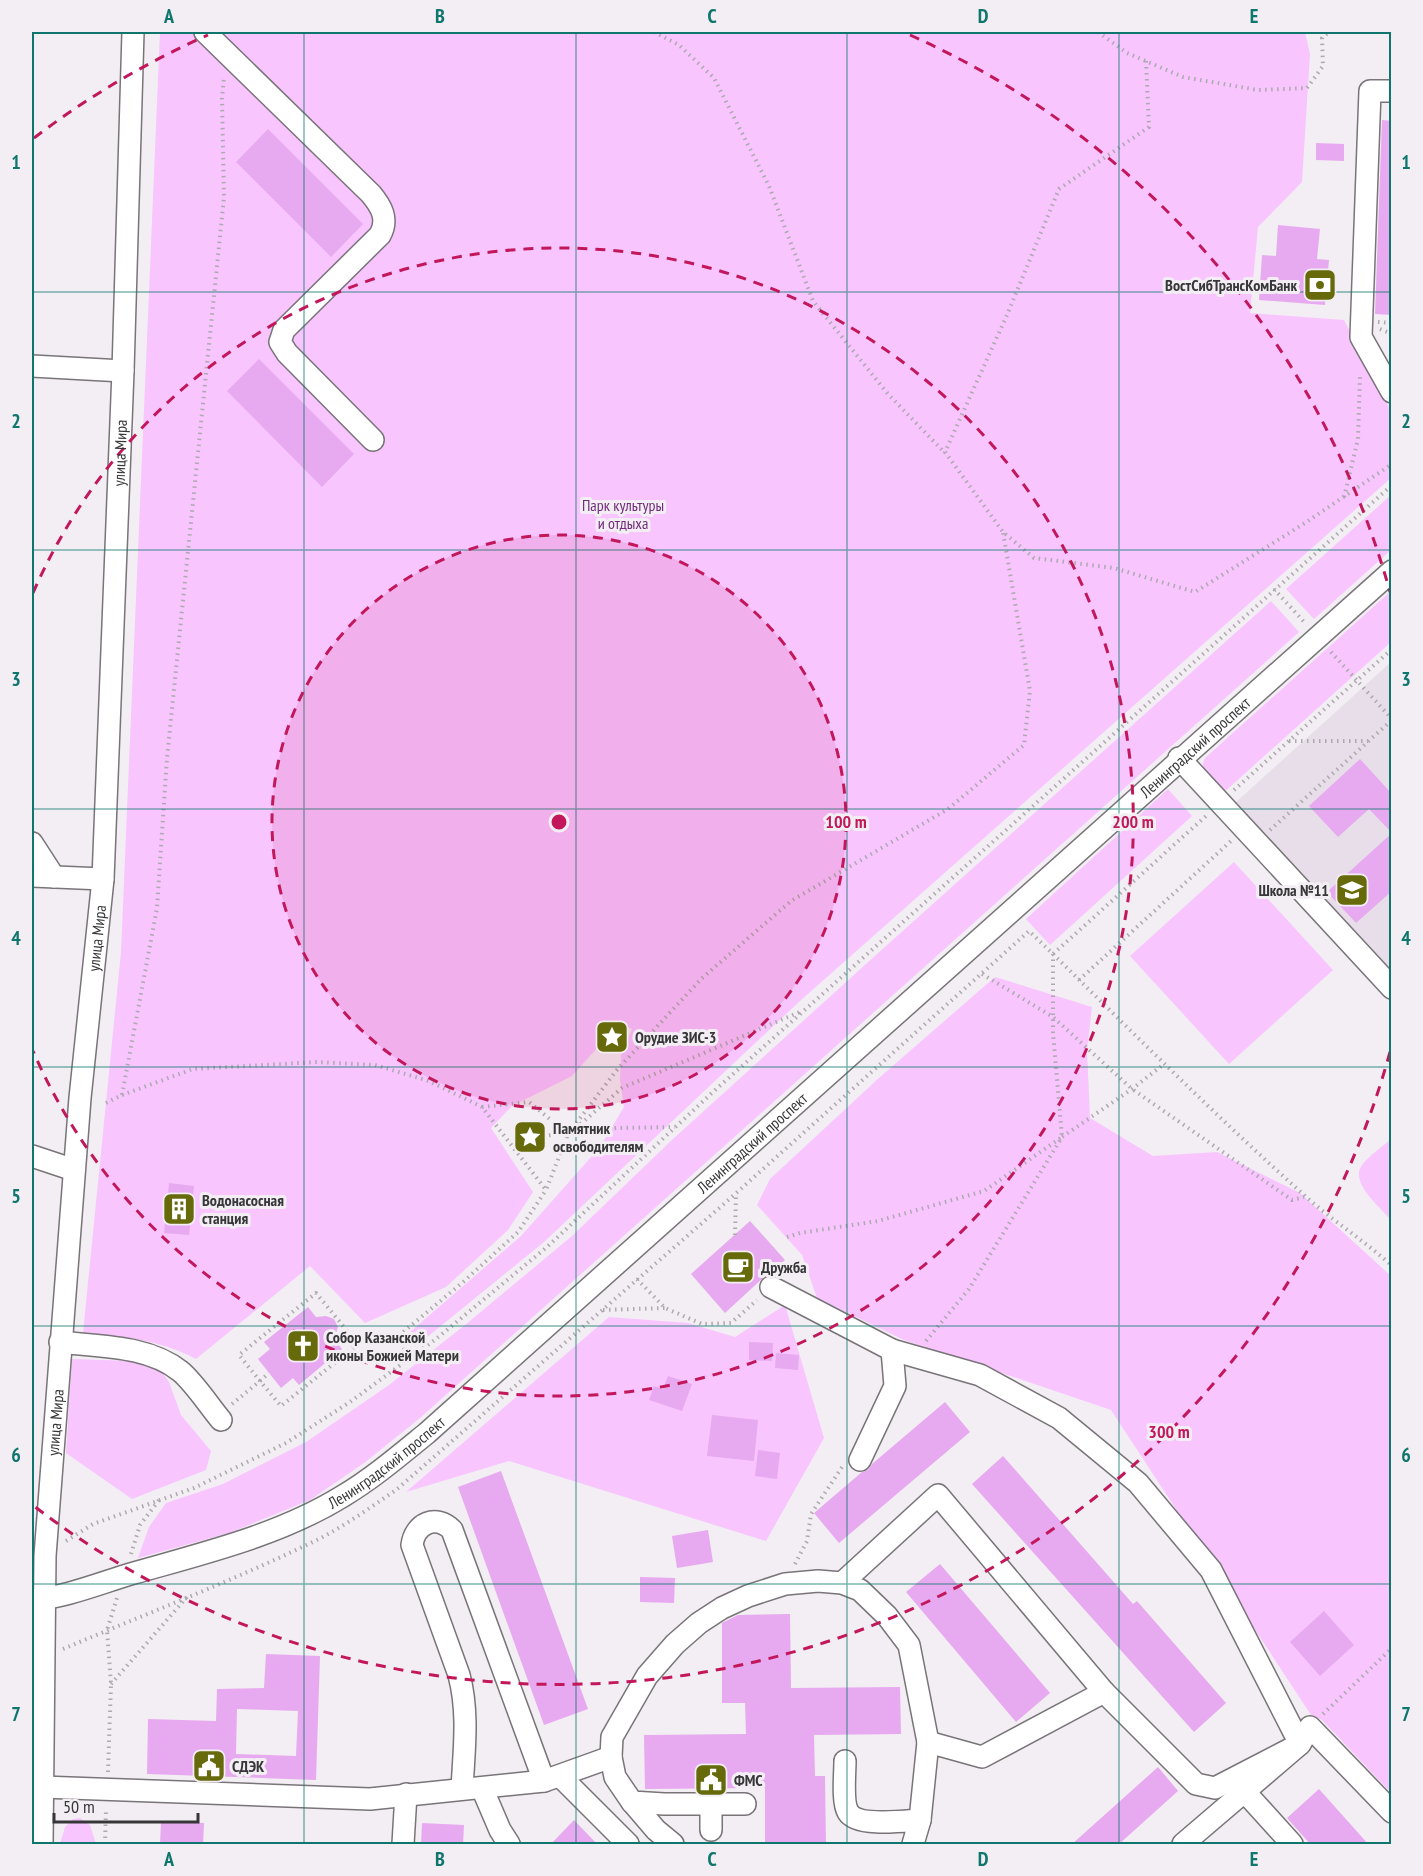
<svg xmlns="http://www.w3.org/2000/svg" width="1423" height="1876" font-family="'PT Sans Narrow',sans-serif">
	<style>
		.built { fill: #e8dee9 }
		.green { fill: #f8c5ff }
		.building { fill: #e7a9ef; fill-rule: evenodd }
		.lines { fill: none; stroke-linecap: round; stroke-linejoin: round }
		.minor-casing { stroke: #787478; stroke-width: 24 }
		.path { stroke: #adaaad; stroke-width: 4; stroke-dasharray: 1.5 4.5; stroke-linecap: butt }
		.minor { stroke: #fff; stroke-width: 21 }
		.grid { fill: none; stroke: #0f766e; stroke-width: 1.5; stroke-opacity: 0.55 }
		.ring { fill: none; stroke: #c2185b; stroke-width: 3; stroke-dasharray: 10 8 }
		.labels { text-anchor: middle; stroke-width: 6; stroke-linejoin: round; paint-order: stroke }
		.poi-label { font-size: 16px; font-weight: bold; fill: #373638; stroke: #f3eef3; text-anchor: start }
		.street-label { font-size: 16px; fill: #373638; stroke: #f3eef3 }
		.park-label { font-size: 16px; fill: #722a7c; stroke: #f3eef3 }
		.centre { fill: #c2185b; stroke: #f3eef3; stroke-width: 3 }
		.ring-label { font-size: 18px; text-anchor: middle; font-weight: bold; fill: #c2185b; stroke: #f3eef3; stroke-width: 6; stroke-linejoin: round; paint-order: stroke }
		.neatline { fill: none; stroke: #0f766e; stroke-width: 2 }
		.grid-label { font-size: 20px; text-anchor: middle; font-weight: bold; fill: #0f766e }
	</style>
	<rect width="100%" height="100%" fill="#f3eef3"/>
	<path class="built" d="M1391 662V978L1235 803Z"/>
	<path class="green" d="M160 32H1305L1310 54 1302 182 1258 227 1250 313 1344 320 1391 411V478L801 1000 544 1242 415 1347 410 1332 521 1236 600 1147 624 1107 620 1080 621 1055 632 1029 610 1020 598 1047 572 1076 512 1106 491 1128 533 1192 508 1230 446 1287 365 1323 310 1266 196 1359C160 1340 123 1336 83 1333L121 952Z
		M1391 495V550L1314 619 1286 589Z
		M1391 591V642L1221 795C1211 783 1197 775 1205 758Z
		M1271 601 1299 632 420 1418 364 1463 310 1500 229 1533 138 1558 149 1527 166 1503 223 1484 306 1442 389 1385 465 1325 572 1236 673 1139 877 954Z
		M1168 789 1192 816 1050 945 1026 919Z
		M1234 862 1333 970 1229 1064 1130 956Z
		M995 977 1092 1007 1087 1050 1090 1118 1153 1156 1217 1152 1300 1193 1391 1276V1793L1322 1720 1311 1715 1111 1410 904 1340 817 1298 802 1255 757 1205 770 1179 880 1077Z
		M1391 1139V1220C1380 1207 1349 1182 1362 1165 1370 1155 1382 1147 1391 1139Z
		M785 1305 824 1438 766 1541 509 1461 406 1492 609 1317 688 1323 735 1337Z
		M72 1359 131 1361 161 1371 169 1382 181 1415 211 1451 206 1470 132 1499 66 1453Z
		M80 1818 90 1825 96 1844H60L65 1827 73 1819Z"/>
	<path class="building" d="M1382 120 1392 121V315L1375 314Z
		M268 129 363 224 331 257 236 162Z
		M1316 143 1344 144V161L1316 160Z
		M1278 225 1320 229 1317 259 1329 260 1325 305 1259 300 1262 255 1276 256Z
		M259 359 354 454 322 487 227 391Z
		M1360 759 1392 794V833L1369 809 1338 837 1309 806Z
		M1392 833V891L1356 923 1327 892Z
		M169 1183 194 1186 189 1235 164 1233Z
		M750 1221 785 1260 764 1277 725 1313 691 1274Z
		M308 1307 316 1317 326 1316 334 1319 338 1327 334 1339 342 1349 299 1385 293 1378 281 1388 258 1359 270 1349 264 1342Z
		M749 1342 773 1343 772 1361 749 1360Z
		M776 1353 799 1355 798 1370 775 1368Z
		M668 1376 692 1384 682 1411 649 1400 654 1386 663 1389Z
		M945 1402 970 1432 839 1543 814 1513 862 1472 868 1470 872 1464Z
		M712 1415 758 1420 754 1461 707 1456Z
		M758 1450 780 1453 777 1479 755 1476Z
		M1003 1456 1133 1604 1137 1601 1226 1703 1194 1732 972 1484Z
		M501 1471 588 1709 544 1725 458 1487Z
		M708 1530 713 1562 677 1568 672 1536Z
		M940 1564 1050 1693 1016 1722 906 1592Z
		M640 1577 675 1578 674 1603 640 1602Z
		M1324 1611 1354 1645 1320 1676 1290 1642Z
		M790 1614 791 1688 900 1687 901 1734 814 1735 815 1776H825L826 1845H765V1788L645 1789 644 1735 746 1734 745 1703H722V1623L738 1615Z
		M266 1654 320 1656 316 1780 147 1774 148 1719 216 1721 217 1689 264 1688ZM237 1709 298 1711 296 1756 236 1754Z
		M1158 1767 1178 1791 1118 1845H1071Z
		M1319 1789 1369 1845H1311L1287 1818Z
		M574 1820 598 1845H550Z
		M161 1821 204 1823 203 1845H160Z
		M422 1823 464 1825 463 1845H421Z"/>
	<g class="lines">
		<defs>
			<g id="minor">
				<path d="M205 32 371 194C381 206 389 219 380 235L284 330 280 342 287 353 373 440"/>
				<path d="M1392 91H1370L1361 337 1392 392"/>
				<path d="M32 366 123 371"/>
				<path d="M1179 758 1392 988"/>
				<path d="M32 843 54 877"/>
				<path d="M32 876 103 879"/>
				<path d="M32 1156 74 1170"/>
				<path d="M771 1287 892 1350 895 1386 860 1460"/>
				<path d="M60 1342C100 1347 147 1345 180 1371 193 1381 210 1407 221 1420"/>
				<path d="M892 1350 980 1375 1059 1418 1138 1483 1211 1570 1300 1744 1183 1844"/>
				<path d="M842 1583 938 1495 1104 1692"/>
				<path id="s1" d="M32 1600C67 1597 100 1583 134 1573 204 1553 280 1535 343 1496 373 1478 400 1455 427 1433L1392 571"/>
				<path d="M845 1761C845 1774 842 1802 848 1812 857 1827 904 1821 920 1820"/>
				<path d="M560 1776 628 1844"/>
				<path d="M42 1787 370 1799 544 1781 611 1757"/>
				<path d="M482 1788 500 1830 509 1844"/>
				<path d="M462 1789C464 1750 469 1713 459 1675L412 1545C415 1523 436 1514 452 1530L544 1781"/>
				<path d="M1244 1791 1292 1844"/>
				<path d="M632 1802 656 1830 673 1844"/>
				<path d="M711 1804V1830"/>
				<path d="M745 1804H664L632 1802 615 1777 611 1757 612 1737 647 1676 675 1644 699 1623 722 1608 748 1596 785 1584 818 1581 842 1583 860 1590 887 1616 909 1645 928 1742"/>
				<path id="s2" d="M42 1844 45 1556 80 1098 103 879 123 371 133 32"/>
				<path d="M403 1844 406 1794"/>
				<path d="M913 1844 920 1820 928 1742 982 1757 1104 1692 1196 1784 1215 1788 1300 1744 1310 1727 1392 1812"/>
			</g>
		</defs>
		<use href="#minor" class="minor-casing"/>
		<path class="path" d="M654 32 679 45 714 78 769 186 813 301 888 394 944 452
			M1098 32 1127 53 1183 77 1258 90 1307 88 1323 66 1322 38 1329 32
			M1320 32 1322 38
			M1146 61 1149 127 1059 189 1007 315 945 452 1003 532 1034 558 1114 568 1195 592 1305 523 1392 464
			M1378 322 1392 323
			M1380 329 1392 334
			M1344 497 1358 439 1360 377
			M1274 589 1306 624
			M1331 652 1392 719
			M1289 741H1368
			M1234 790 1392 649
			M1270 830 1392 720
			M1053 954C1135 1035 1217 1117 1303 1194 1331 1220 1364 1240 1392 1266
			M982 974 1053 1017 1132 1089 1292 1200 1304 1197
			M1079 980 1231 841
			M122 1095 193 1069 317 1062 375 1065 429 1081 482 1107 546 1190 568 1134 616 1071 701 979 791 901 948 809 1024 745 1030 691 1003 532
			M106 1103 122 1095 157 908 167 758 224 197 222 98 224 77
			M482 1107 529 1102 568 1134
			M576 1128 622 1088 802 1011
			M543 1136 617 1128 675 1127
			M735 1235 736 1194
			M787 1237 800 1233 878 1221 984 1191 1062 1137 1053 1033V954
			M637 1279 665 1308 702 1324 731 1323 757 1300
			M603 1310 665 1308
			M926 1341 969 1289 1062 1137 1132 1089 1164 1064
			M406 1361 402 1333 462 1283 518 1232 546 1190
			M232 1404 260 1381 239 1355 316 1293 358 1344 281 1406 260 1381 269 1373
			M66 1541 93 1524 194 1488 286 1443 350 1402 436 1339 547 1247 713 1092 1392 485
			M131 1554 140 1525 159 1500
			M795 1564 807 1541 811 1514 842 1467
			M63 1649C148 1613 235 1580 319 1539 346 1525 371 1507 396 1490L725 1203 1029 931 1053 954 1206 816
			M111 1684 187 1597
			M1323 1714 1392 1648
			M108 1772 111 1684 107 1630 117 1598
			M105 1844 106 1809"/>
		<use href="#minor" class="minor"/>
	</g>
	<path class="grid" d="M304 32V1844M576 32V1844M847 32V1844M1119 32V1844M32 292H1392M32 550H1392M32 809H1392M32 1067H1392M32 1326H1392M32 1584H1392"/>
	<circle cx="559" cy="822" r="287" fill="#c2185b" fill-opacity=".12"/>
	<g class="ring">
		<circle cx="559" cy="822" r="287"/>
		<path d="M33 593A574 574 0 1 1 33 1051"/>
		<path d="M1390 1052A862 862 0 0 1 34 1506M34 138A862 862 0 0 1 208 35M910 35A862 862 0 0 1 1390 592"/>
	</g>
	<defs>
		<symbol id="bank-square" viewBox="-11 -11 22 22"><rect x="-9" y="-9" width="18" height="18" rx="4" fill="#666a0b" stroke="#f3eef3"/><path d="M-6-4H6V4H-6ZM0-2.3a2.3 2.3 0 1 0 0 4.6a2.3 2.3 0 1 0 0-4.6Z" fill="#fff"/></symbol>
		<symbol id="school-square" viewBox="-11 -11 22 22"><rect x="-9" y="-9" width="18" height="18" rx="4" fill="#666a0b" stroke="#f3eef3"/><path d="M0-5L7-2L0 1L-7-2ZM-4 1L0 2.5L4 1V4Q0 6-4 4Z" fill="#fff"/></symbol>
		<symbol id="sight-square" viewBox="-11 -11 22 22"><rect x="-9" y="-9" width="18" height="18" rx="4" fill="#666a0b" stroke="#f3eef3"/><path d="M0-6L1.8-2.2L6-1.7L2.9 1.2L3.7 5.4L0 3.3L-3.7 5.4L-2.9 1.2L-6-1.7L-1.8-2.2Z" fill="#fff"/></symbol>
		<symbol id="building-square" viewBox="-11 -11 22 22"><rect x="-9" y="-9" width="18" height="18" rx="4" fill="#666a0b" stroke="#f3eef3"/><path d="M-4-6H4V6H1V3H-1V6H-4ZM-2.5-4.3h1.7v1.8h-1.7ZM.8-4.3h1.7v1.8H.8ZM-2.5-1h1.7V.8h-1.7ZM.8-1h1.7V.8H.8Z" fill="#fff"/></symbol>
		<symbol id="cafe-square" viewBox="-11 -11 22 22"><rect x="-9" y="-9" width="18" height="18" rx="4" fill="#666a0b" stroke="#f3eef3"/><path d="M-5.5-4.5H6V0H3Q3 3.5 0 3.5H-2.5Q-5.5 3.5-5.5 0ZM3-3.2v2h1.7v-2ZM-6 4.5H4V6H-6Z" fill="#fff"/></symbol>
		<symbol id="church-square" viewBox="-11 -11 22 22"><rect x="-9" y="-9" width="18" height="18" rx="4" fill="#666a0b" stroke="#f3eef3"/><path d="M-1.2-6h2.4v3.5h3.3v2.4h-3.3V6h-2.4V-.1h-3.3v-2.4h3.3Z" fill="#fff"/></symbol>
		<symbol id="civic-square" viewBox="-11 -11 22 22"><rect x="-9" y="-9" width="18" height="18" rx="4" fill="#666a0b" stroke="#f3eef3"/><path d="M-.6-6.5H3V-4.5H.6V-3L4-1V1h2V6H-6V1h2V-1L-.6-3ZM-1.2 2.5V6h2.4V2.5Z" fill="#fff"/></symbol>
	</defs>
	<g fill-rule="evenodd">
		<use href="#bank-square" x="1301" y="266" width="38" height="38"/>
		<use href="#school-square" x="1333" y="871" width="38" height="38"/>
		<use href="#sight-square" x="593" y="1018" width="38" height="38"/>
		<use href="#sight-square" x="511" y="1118" width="38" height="38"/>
		<use href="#building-square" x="160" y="1190" width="38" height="38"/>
		<use href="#cafe-square" x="719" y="1248" width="38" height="38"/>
		<use href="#church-square" x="284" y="1327" width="38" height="38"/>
		<use href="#civic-square" x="190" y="1747" width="38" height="38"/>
		<use href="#civic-square" x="692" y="1761" width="38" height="38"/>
	</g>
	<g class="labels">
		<g class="poi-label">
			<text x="1297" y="291" text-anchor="end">ВостСибТрансКомБанк</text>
			<text x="1329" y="896" text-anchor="end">Школа №11</text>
			<text x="635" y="1043">Орудие ЗИС-3</text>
			<text x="553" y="1134">Памятник<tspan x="553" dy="18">освободителям</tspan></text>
			<text x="202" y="1206">Водонасосная<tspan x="202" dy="18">станция</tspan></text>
			<text x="761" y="1273">Дружба</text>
			<text x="326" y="1343">Собор Казанской<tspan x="326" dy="18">иконы Божией Матери</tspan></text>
			<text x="232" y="1772">СДЭК</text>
			<text x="734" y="1786">ФМС</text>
		</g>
		<g class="street-label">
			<text dy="6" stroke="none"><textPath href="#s2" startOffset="1394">улица Мира</textPath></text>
			<text dy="6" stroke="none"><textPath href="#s1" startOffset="1464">Ленинградский проспект</textPath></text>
			<text dy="6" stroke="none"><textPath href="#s2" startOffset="908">улица Мира</textPath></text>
			<text dy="6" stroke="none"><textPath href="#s1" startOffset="870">Ленинградский проспект</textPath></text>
			<text dy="6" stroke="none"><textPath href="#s2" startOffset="422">улица Мира</textPath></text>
			<text dy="6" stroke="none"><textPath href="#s1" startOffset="384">Ленинградский проспект</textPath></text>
		</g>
		<g class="park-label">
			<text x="623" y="511">Парк культуры<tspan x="623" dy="18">и отдыха</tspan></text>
		</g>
	</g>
	<circle cx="559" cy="822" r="9" class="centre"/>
	<g class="ring-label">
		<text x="846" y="828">100 m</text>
		<text x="1133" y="828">200 m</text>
		<text x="1169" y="1438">300 m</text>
	</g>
	<rect width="1423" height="1876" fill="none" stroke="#f3eef3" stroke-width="66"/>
	<path d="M54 1813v9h144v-9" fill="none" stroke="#373638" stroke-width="3"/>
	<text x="63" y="1813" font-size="18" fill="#373638" stroke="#f3eef3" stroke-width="4.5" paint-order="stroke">50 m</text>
	<rect x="33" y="33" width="1357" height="1810" class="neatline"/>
	<g class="grid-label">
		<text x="169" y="23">A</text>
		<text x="440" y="23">B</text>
		<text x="712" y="23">C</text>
		<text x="983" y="23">D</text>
		<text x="1254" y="23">E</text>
		<text x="16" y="169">1</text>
		<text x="1406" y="169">1</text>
		<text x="16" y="428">2</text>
		<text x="1406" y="428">2</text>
		<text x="16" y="686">3</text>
		<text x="1406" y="686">3</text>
		<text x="16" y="945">4</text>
		<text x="1406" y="945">4</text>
		<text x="16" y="1203">5</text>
		<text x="1406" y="1203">5</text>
		<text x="16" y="1462">6</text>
		<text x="1406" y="1462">6</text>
		<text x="16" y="1721">7</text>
		<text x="1406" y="1721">7</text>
		<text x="169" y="1866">A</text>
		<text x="440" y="1866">B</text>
		<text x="712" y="1866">C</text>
		<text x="983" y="1866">D</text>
		<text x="1254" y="1866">E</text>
	</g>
</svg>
